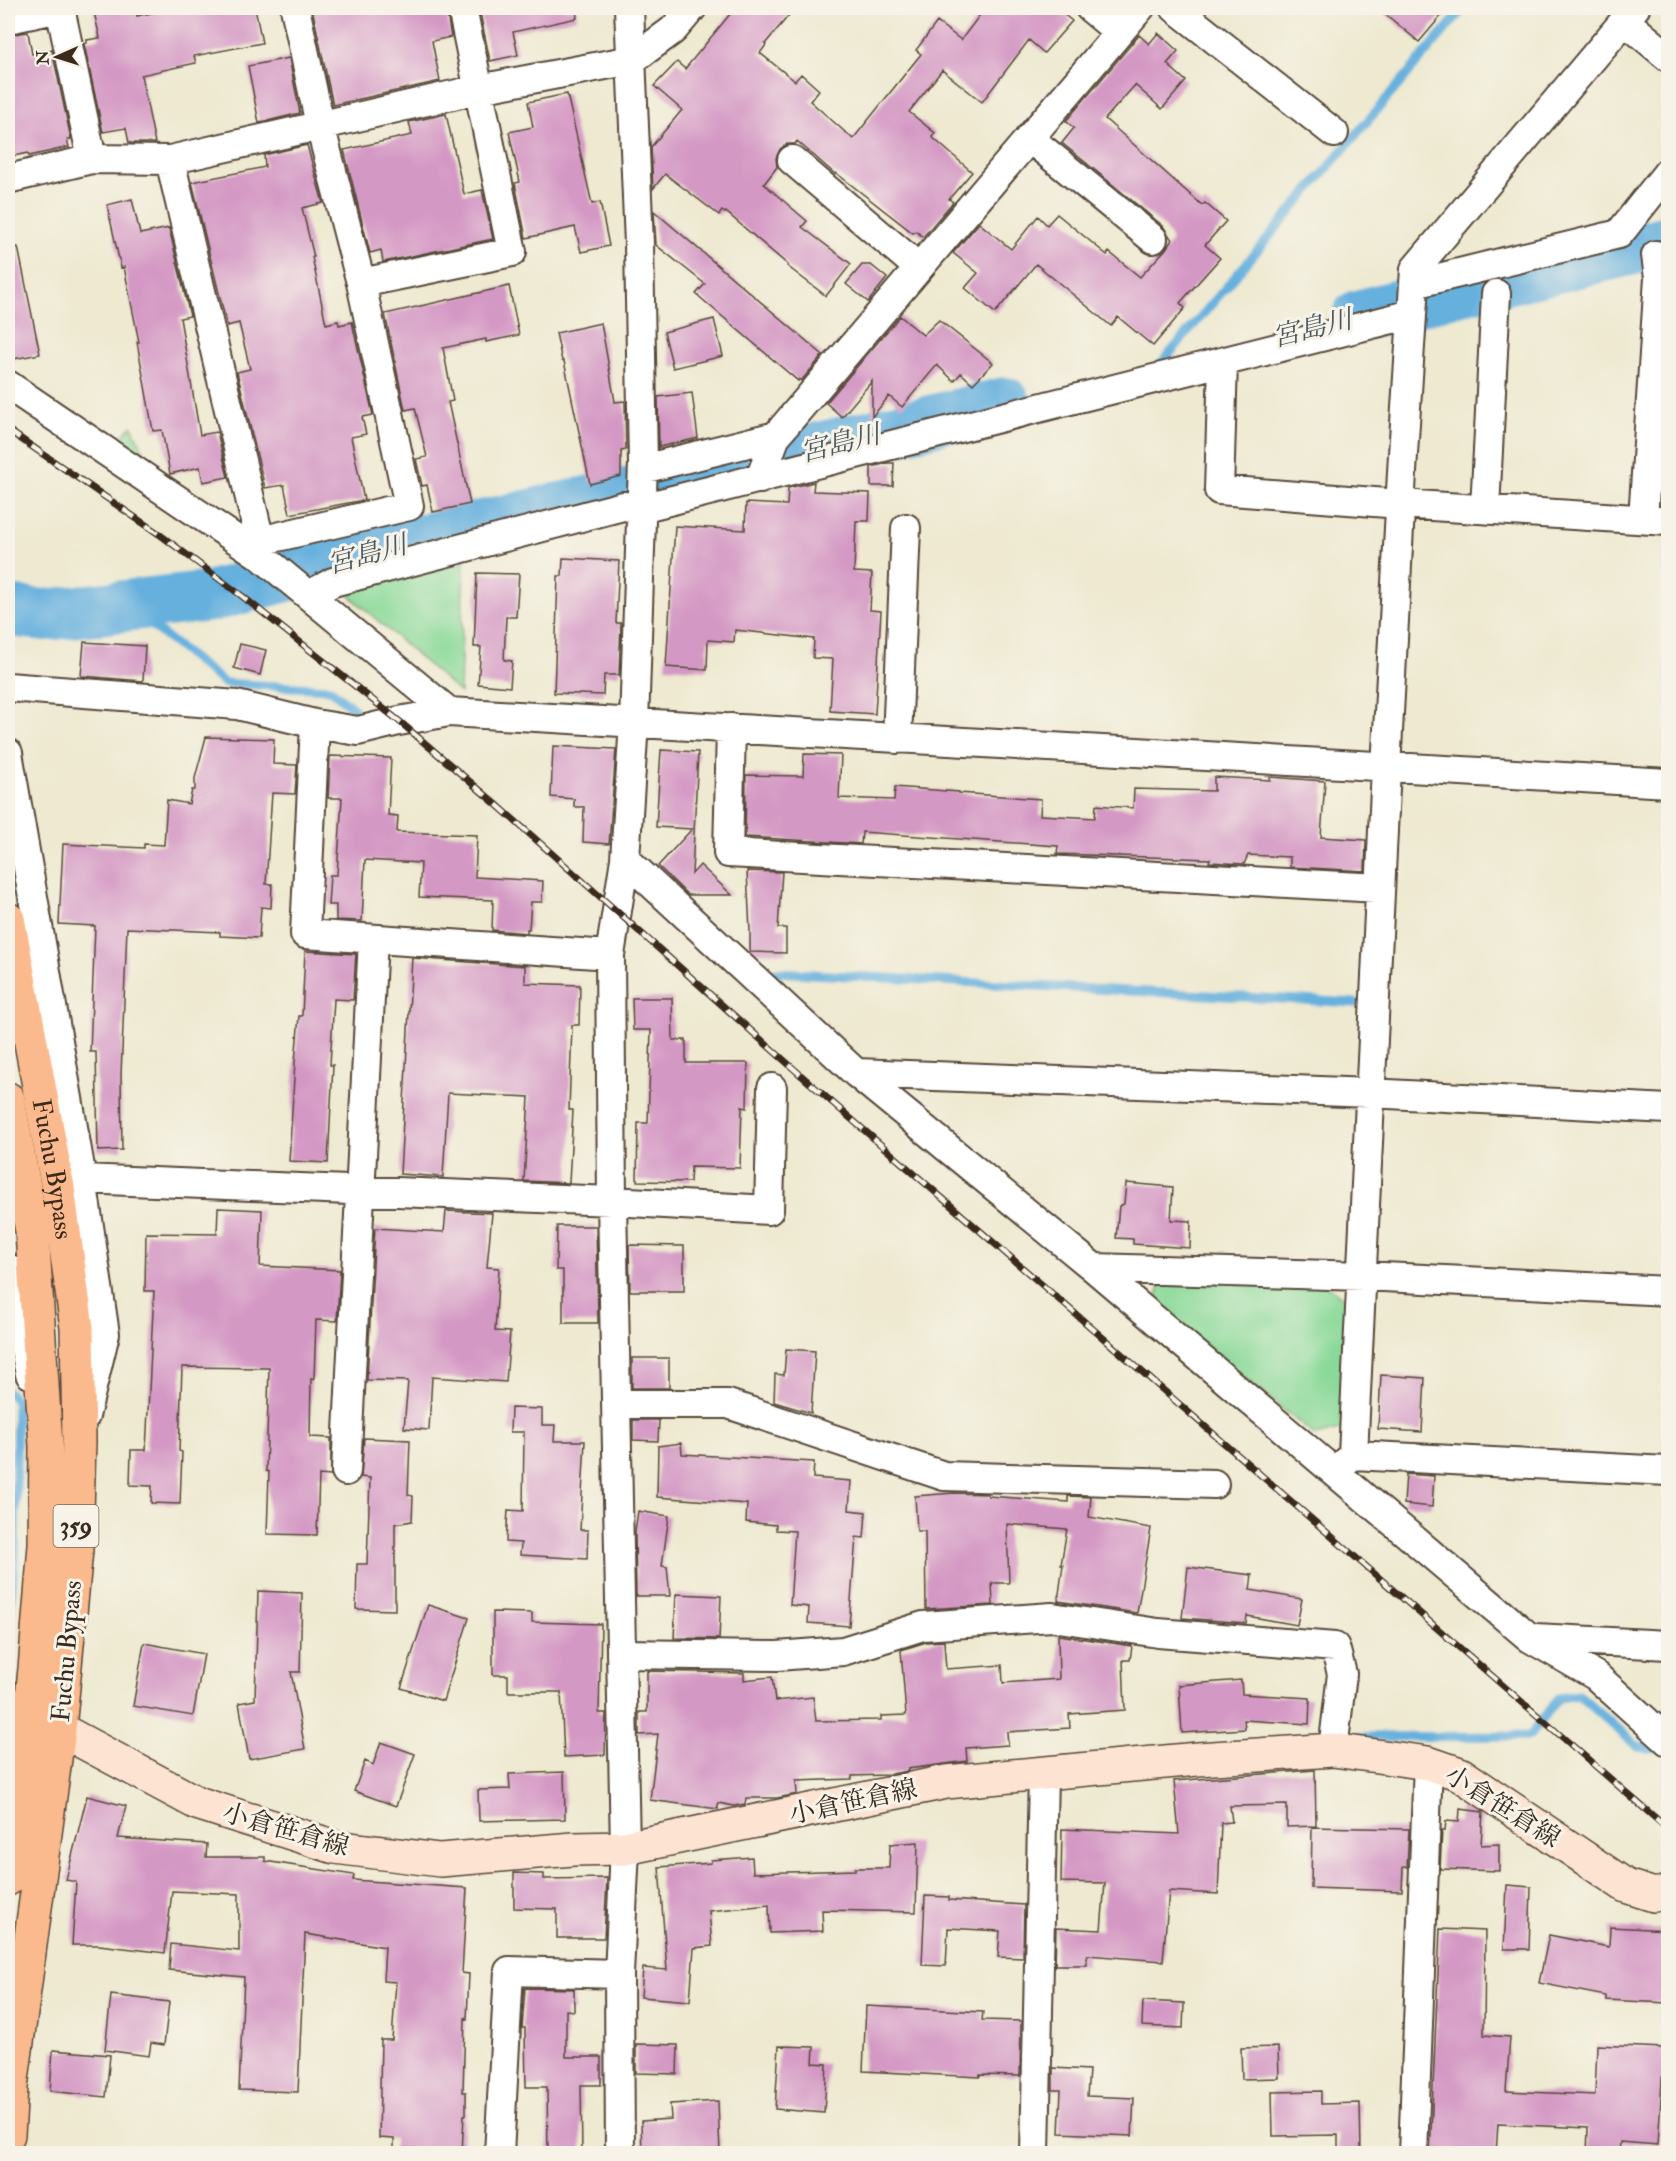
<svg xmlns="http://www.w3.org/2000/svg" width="1676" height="2161" font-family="'IM FELL Double Pica','Noto Serif JP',serif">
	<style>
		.green { fill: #89d998; stroke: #62825b; stroke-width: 1.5 }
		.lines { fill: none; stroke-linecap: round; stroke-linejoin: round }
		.stream { stroke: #66b0de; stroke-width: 9 }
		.river { stroke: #66b0de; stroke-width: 52 }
		.building { fill: #d498c4 }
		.street-casing { stroke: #564739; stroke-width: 32 }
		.secondary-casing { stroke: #564739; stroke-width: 36 }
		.highway-casing { stroke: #564739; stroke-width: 36 }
		.street { stroke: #fff; stroke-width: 28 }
		.secondary { stroke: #fde3d1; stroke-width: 33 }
		.highway { stroke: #fbba8d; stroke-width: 33 }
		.rail-casing { stroke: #3b2a1e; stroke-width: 7 }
		.rail { stroke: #f7f3e8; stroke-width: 4.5; stroke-dasharray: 14; stroke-linecap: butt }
		.labels { text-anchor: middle; stroke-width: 6; stroke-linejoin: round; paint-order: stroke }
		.shield { fill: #f7f3e8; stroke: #73665b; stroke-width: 1.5 }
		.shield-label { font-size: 24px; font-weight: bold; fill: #3b2a1e }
		.street-label { font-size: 26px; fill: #3b2a1e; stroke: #f7f3e8 }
		.water-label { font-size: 27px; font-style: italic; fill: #4a5961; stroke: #f7f3e8 }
	</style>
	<rect width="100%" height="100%" fill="#f7f3e8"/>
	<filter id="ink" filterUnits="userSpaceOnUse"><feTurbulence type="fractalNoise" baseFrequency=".0167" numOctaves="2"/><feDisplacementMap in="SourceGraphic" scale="12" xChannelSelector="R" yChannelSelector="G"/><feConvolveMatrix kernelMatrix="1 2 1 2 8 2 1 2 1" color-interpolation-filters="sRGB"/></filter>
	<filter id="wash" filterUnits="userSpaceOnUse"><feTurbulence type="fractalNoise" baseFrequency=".008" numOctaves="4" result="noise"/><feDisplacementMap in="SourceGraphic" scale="24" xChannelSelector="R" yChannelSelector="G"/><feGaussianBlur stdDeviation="1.35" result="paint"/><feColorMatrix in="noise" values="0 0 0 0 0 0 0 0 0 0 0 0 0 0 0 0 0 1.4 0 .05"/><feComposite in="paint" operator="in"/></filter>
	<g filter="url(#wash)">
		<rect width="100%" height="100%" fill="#eee9d0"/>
		<path class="green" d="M132 426 150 465 119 439Z
			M464 560 460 693 350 596 357 580Z
			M1163 1277 1326 1285 1350 1303 1343 1429 1315 1436 1155 1303Z"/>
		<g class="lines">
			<path class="stream" d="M1159 366 1464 8
				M127 606 224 683 330 689 355 710
				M774 972 1356 1003
				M8 1391 17 1402 15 1558 8 1622
				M1352 1737 1530 1736 1558 1698 1579 1695 1638 1747 1666 1749"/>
			<path class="river" d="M1358 316 1449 292 1668 241
				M8 611 45 615 212 596 424 539 728 470 1005 403"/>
		</g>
		<g id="blocks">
			<path class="building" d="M93 8H135L137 16 176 8H255L262 43 194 56 196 63 141 75 155 143H129L126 128 103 132 84 44 87 43V40L100 38Z
				M312 8H446L451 37 432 41 440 81 333 105Z
				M479 8H576L577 18 513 32 518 55 490 61Z
				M735 8H795L765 44 766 45 760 53 795 81 801 74 819 90 810 101 853 139 921 54 916 50 937 22 961 40 985 8H1056L1072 21 1044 53 1029 40 982 102 942 70 909 112 935 133 932 137 972 172 949 199 953 202 923 237 916 231 913 233 836 173 835 174 797 141 795 144H787L780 149 776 158 777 167 764 184 807 221 802 227 851 264 826 296 787 266 788 265 726 212 725 213 722 211 719 215 665 174 653 189 651 147 682 110 654 86 677 62 685 69Z
				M1378 8H1448L1419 42Z
				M28 32 32 54 52 50 71 139 67 140 69 147 29 156 28 153 8 157V35Z
				M1158 33 1178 51 1167 64 1186 81 1162 109 1135 85 1105 119 1202 205 1205 203 1226 221 1205 245 1220 258 1180 303 1185 308 1153 346 1118 317 1111 326 1036 264 995 313 965 288 978 273 953 253 979 223 1011 249 1038 216 1047 225 1057 214 1107 255 1109 252 1140 277 1165 250 1172 240 1163 226 1062 143 1074 128 1066 121 1139 35 1149 44Z
				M289 58 300 113 259 123 248 66Z
				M567 94 592 204 600 202 609 246 581 252 575 227 526 238 515 183 520 182 509 132 533 127 528 102Z
				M446 114 464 194 482 190 493 239 383 262 381 250 370 253 344 150 412 135 409 122Z
				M307 145 323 203 302 208 314 257H312L326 324 338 321 339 325 352 322 373 415 362 417 366 434 351 437 364 500 290 514 284 485 265 488 237 372 250 369 239 323 227 326 192 182 265 167 264 155Z
				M132 199 140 234 169 228 190 316 180 318 200 435 217 432 228 477 203 482 200 467 170 474 162 430 153 431 137 342H139L124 267 121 268 107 205Z
				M654 211 823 355 801 381 799 379 798 381 696 294 705 284 656 245Z
				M18 247 40 354 8 360V248Z
				M862 265H871L887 278 868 302 846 284Z
				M509 286 519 335 486 342V339L443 348 453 401 448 402 470 504 433 512 427 485 422 486 416 459 427 457 415 408 405 410 385 314Z
				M900 316 923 335 939 320 993 363 973 384 961 373 954 381 937 365 902 407 889 396 872 417V381L842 417 826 403Z
				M714 319 723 356 673 368 664 332Z
				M601 323 615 402 625 401 626 450 621 451V476L590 484 564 361H562L556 333Z
				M692 393 698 438 659 447 658 397Z
				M888 463H894L893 486H871V467Z
				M814 482 813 491 870 493 869 521H856L854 572 872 573 870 610 881 611 875 714 830 711 833 659 813 658 814 639 735 630 734 642 708 640 707 670 666 667 675 526 745 530 746 503 787 505 788 488Z
				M563 558 619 561 616 623H621L619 675H604L603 695 554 693 558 576H562Z
				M477 573 519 574 516 617H506L504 660 512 661 510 687 478 684 481 647H474Z
				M84 642 145 646 143 681 81 676Z
				M240 644 266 650 260 675 234 668Z
				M206 737 274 739 273 764 297 765 295 794 272 793 266 884H272L271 908 261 907 259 938 220 936V932L127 928 121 1075 122 1150 98 1151 96 1052H90L95 926 59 924 63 844 144 848V844L164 845 167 800 189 804 192 790H195V778Z
				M553 746 616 749 609 844 583 842 584 807H574V799L551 797Z
				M661 750 698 752 692 874 700 865 732 895H688L658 866 692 829 656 827Z
				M804 754 841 755 839 798 894 800 895 787 959 792V793L1041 799 1040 815 1095 818 1096 805 1133 808 1134 789 1214 791V777L1270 780V777L1325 781 1321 837 1366 840 1365 871 1290 867V857L1248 855 1244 864 1209 862 1210 859 1057 854 1058 846 862 832 861 844 745 837 746 775 803 776Z
				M330 756 391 758 388 815 398 816 397 832 477 835 475 877 543 881 542 902H531L529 929H527V933L492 930 493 900 419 897 421 863 365 860 362 921 336 920V905H328L330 875H337L342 798H328Z
				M747 871 782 872 778 928H786V953L750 952V931Z
				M305 951 356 954 353 1000 334 999 330 1065H333L328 1163 289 1161 295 1062 299 1016H302Z
				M412 958 525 966V983L580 985 579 1025H572L569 1110H573L569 1183 524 1181 529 1097 448 1093 443 1177 400 1174Z
				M632 998H672L673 1040H686V1063H748L747 1108 742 1107 740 1168 691 1167 690 1182 637 1181 638 1123H648L651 1030H633Z
				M1126 1183 1173 1187 1171 1220 1191 1221 1190 1248 1133 1244V1239L1116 1238 1119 1206 1124 1204Z
				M218 1208 262 1210 260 1266 340 1270 337 1321 316 1320 314 1379 311 1378 310 1437 331 1438V1476L319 1475 317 1535 267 1534 269 1472 266 1471 269 1368 182 1367 179 1451 182 1452 180 1504 151 1503 152 1486 130 1485 131 1450H146L154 1291H145L146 1233 217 1234Z
				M446 1211 492 1213 487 1267 499 1268 495 1331 510 1332 506 1382 432 1377 429 1430 404 1428 408 1381 367 1380 375 1228 444 1232Z
				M557 1226H596L598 1323H563V1270H556Z
				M629 1245 684 1246V1291H630Z
				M786 1349 815 1351 811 1413 774 1402 775 1374 784 1375Z
				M632 1358H669V1388H632Z
				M1381 1375 1425 1378 1422 1432 1378 1429Z
				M511 1408 542 1409V1425H555L554 1441H585L580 1530H588L587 1559 520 1555 521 1543 506 1542 508 1510 523 1511 524 1432H510Z
				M633 1420H659L658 1441 633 1440Z
				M364 1438 410 1440 408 1495 413 1496 412 1521 395 1524V1610L356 1609 357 1564H367L370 1478 361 1477Z
				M681 1443 682 1454 814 1462 813 1478 851 1481 849 1510 866 1512 864 1538 856 1537 849 1626 808 1623 809 1607 790 1605 795 1531 776 1530V1525L746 1522 747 1504 657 1497 658 1446Z
				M1406 1474 1434 1476 1432 1507 1404 1504Z
				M954 1493 988 1494V1496L1068 1502V1496L1091 1497 1089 1517 1151 1528 1137 1613 1058 1601 1063 1565H1061L1067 1529 1007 1524 1009 1583H992L993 1605 926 1609 925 1531H917L915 1496Z
				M638 1511 669 1516 662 1566 667 1567 670 1596H636L635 1532Z
				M1188 1567 1252 1575 1250 1590 1302 1599 1297 1625 1247 1616 1246 1623 1182 1618Z
				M258 1591 302 1593 300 1672H291L305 1749 249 1759 239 1703 255 1700Z
				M676 1594 721 1596 719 1639 674 1638Z
				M428 1605 469 1618 443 1701 401 1688Z
				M493 1612 532 1613V1622L601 1624 599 1713H606L605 1755 564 1757 561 1692H508V1675H493Z
				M1058 1635 1132 1646 1130 1660H1123L1125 1710 1069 1714 1070 1728 1007 1732 1008 1745 966 1748 967 1761 908 1769V1771L886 1775 852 1776V1779L796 1781 797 1794 777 1798H746L745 1804 734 1806 718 1803V1809L650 1800 658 1734 639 1735V1712H647V1671L744 1673V1680L772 1677 775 1701 813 1697 816 1721 881 1720V1716L906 1715 901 1650 926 1642 944 1641 946 1669 1002 1665 1003 1683 1059 1679Z
				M144 1643 204 1654 193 1716 133 1706Z
				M1241 1680 1242 1694 1310 1698 1309 1724 1244 1720 1245 1729 1182 1733 1179 1685Z
				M381 1742 415 1754 396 1806 354 1791 365 1761 373 1765Z
				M1315 1770 1316 1826 1287 1827V1805L1230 1806 1232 1822 1221 1823 1218 1894 1169 1891 1163 1961 1087 1955V1965H1055L1056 1928 1101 1930 1105 1883 1061 1882 1062 1829 1179 1834 1174 1781Z
				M564 1772 565 1819 479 1821 478 1790 510 1789 509 1774Z
				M87 1796 126 1806 118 1838 207 1844 206 1857H265V1861L354 1875 353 1880 467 1888 462 1973 469 1974 467 2019 465 2018 463 2092H466V2115H464L462 2154H394V2139L379 2138 381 2040H392L396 1982 383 1981 385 1947 305 1934 298 2092 239 2090 244 1977 169 1970 171 1944 239 1951V1894L172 1891 165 1953 99 1945H72L76 1882 66 1880Z
				M1460 1809 1483 1812 1481 1845 1499 1844V1871L1440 1869 1442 1830H1445L1446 1821 1459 1822Z
				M1312 1827 1409 1829 1407 1867H1403L1402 1891 1311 1888Z
				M918 1842 916 1912 822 1910 823 1931 770 1933 769 1905 709 1911 712 1946 694 1948 690 2001 641 1997 643 1968 667 1970 659 1867 711 1863V1860L752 1857 753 1873 855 1870V1868H889L890 1844Z
				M514 1873 544 1874V1879L607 1878 604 1938H557V1909L514 1908Z
				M1507 1885 1531 1887 1529 1949H1504Z
				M925 1896 949 1897V1900L1024 1905 1023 1958 998 1957 1000 1931 948 1928 946 1966 922 1965Z
				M1610 1927 1668 1930V2003L1606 2000V1996L1539 1983 1549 1935 1609 1947Z
				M1440 1929 1485 1931 1484 2035 1510 2037 1506 2091 1595 2095 1597 2045 1664 2048 1658 2145 1620 2142 1619 2154 1587 2153 1588 2128 1498 2124 1496 2154H1430Z
				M525 1988 574 1989V2011L566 2010V2057H601V2085H581L582 2154H548L547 2087H526L525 2028H522Z
				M111 1995 169 2002 164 2045 151 2043 149 2056 105 2050Z
				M1143 2001 1184 2003 1183 2028 1142 2026Z
				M866 2006 983 2012 982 2020 1021 2021 1020 2076 980 2075V2077L863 2071Z
				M636 2044 678 2045 677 2074 636 2073Z
				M779 2046 814 2047 813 2063 827 2064 824 2113 775 2109Z
				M1278 2047 1279 2078 1242 2079 1241 2048Z
				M53 2050 110 2055 106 2097 50 2091Z
				M1053 2068 1089 2070 1087 2096 1134 2098 1132 2136 1059 2133 1061 2090H1053Z
				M1321 2091V2104L1360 2103 1361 2154H1338V2135L1273 2136 1272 2092Z
				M718 2101 720 2154H642L641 2121 671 2119 670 2104Z"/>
		</g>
	</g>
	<g filter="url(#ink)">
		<use href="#blocks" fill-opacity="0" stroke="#564739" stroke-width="1.5"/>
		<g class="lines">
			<defs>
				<path id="street" d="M1090 8 1119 32
					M1175 8 1334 133
					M8 19 60 8 92 159
					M1624 20 1668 57
					M1029 138 1153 239
					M170 160 260 541
					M792 160 919 268
					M8 179 92 159 170 160 479 89 632 60 673 30 692 8
					M361 283 512 252 462 8
					M1414 284 1619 234 1668 172
					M1223 362 1219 490 1400 504 1668 521
					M8 385 262 557 449 712
					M643 469 776 436
					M760 479 776 436 1140 8
					M1485 509 1496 294
					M1643 519 1659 278 1656 255
					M247 547 260 541 409 506 361 283 320 125 295 8
					M309 595 333 582 623 506 641 508 1412 314
					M8 687 237 705 315 724 358 731 399 721 449 712 1668 783
					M315 724 305 934 610 955
					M731 728 728 853 1380 888
					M897 739 906 528
					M8 753 82 1179 105 1334 85 1416
					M625 859 856 1073 1094 1268 1530 1638 1596 1676 1668 1741
					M856 1073 1370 1093 1668 1109
					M82 1179 612 1201 769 1210 772 1088
					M8 1268 30 1374
					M1094 1268 1363 1276 1668 1291
					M616 1404H728L944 1476 1214 1484
					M1353 1455 1386 768 1403 454 1415 269 1635 8
					M1338 1468 1353 1455 1668 1471
					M346 1471 373 939
					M1535 1638 1668 1645
					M621 1654 777 1656 843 1651 923 1626 1052 1617 1158 1633 1335 1647 1342 1674 1333 1750
					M8 1705 30 1716
					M499 2154 509 1971 619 1974
					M620 2154 619 1974 625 1848 612 1201 610 955 625 859 634 723 643 463 639 244 629 8
					M1035 2154 1043 1774
					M1413 2154 1428 1763"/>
				<path id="secondary" d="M35 1718 59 1729 197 1803 335 1847 440 1860 573 1849 625 1848 946 1782 1198 1759 1333 1750 1428 1763 1460 1774 1626 1886 1654 1895 1668 1892"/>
				<g id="highway">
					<path id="s1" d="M8 919 58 1188 77 1328 79 1441 76 1550 59 1729 11 2087 8 2135"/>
					<path d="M8 1099 32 1231 46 1446 45 1545 35 1669 30 1716 8 1879"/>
				</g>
			</defs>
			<use href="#street" class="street-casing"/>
			<use href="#secondary" class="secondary-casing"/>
			<use href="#highway" class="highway-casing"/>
			<use href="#street" class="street"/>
			<use href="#secondary" class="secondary"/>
			<use href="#highway" class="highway"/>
			<defs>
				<path id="rail" d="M8 430 159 534 242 596 399 721 496 804 803 1077 1668 1829"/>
			</defs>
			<use href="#rail" class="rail-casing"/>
			<use href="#rail" class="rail"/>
		</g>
	</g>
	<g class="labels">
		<rect class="shield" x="53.5" y="1505" width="45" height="42" rx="4.5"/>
		<g class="shield-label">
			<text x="76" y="1534">359</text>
		</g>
		<g class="street-label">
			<text dy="9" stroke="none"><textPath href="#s1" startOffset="254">Fuchu Bypass</textPath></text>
			<text transform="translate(66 1651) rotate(-85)" y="9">Fuchu Bypass</text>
			<text transform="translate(853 1801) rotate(-12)" y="9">小倉笹倉線</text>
			<text transform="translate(1503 1806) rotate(32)" y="9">小倉笹倉線</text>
			<text transform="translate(286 1829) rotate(16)" y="9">小倉笹倉線</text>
		</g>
		<g class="water-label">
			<text transform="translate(1312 328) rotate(-14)" y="9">宮島川</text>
			<text transform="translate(840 443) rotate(-14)" y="9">宮島川</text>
			<text transform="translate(367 554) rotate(-15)" y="9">宮島川</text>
		</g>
	</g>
	<rect width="1676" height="2161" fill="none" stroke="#f7f3e8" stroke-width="30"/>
	<g transform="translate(57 57) rotate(267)" stroke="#f7f3e8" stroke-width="4.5" paint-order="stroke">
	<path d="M0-4.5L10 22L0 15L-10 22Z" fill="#3b2a1e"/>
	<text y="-9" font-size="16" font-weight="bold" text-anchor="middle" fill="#3b2a1e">N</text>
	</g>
</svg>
